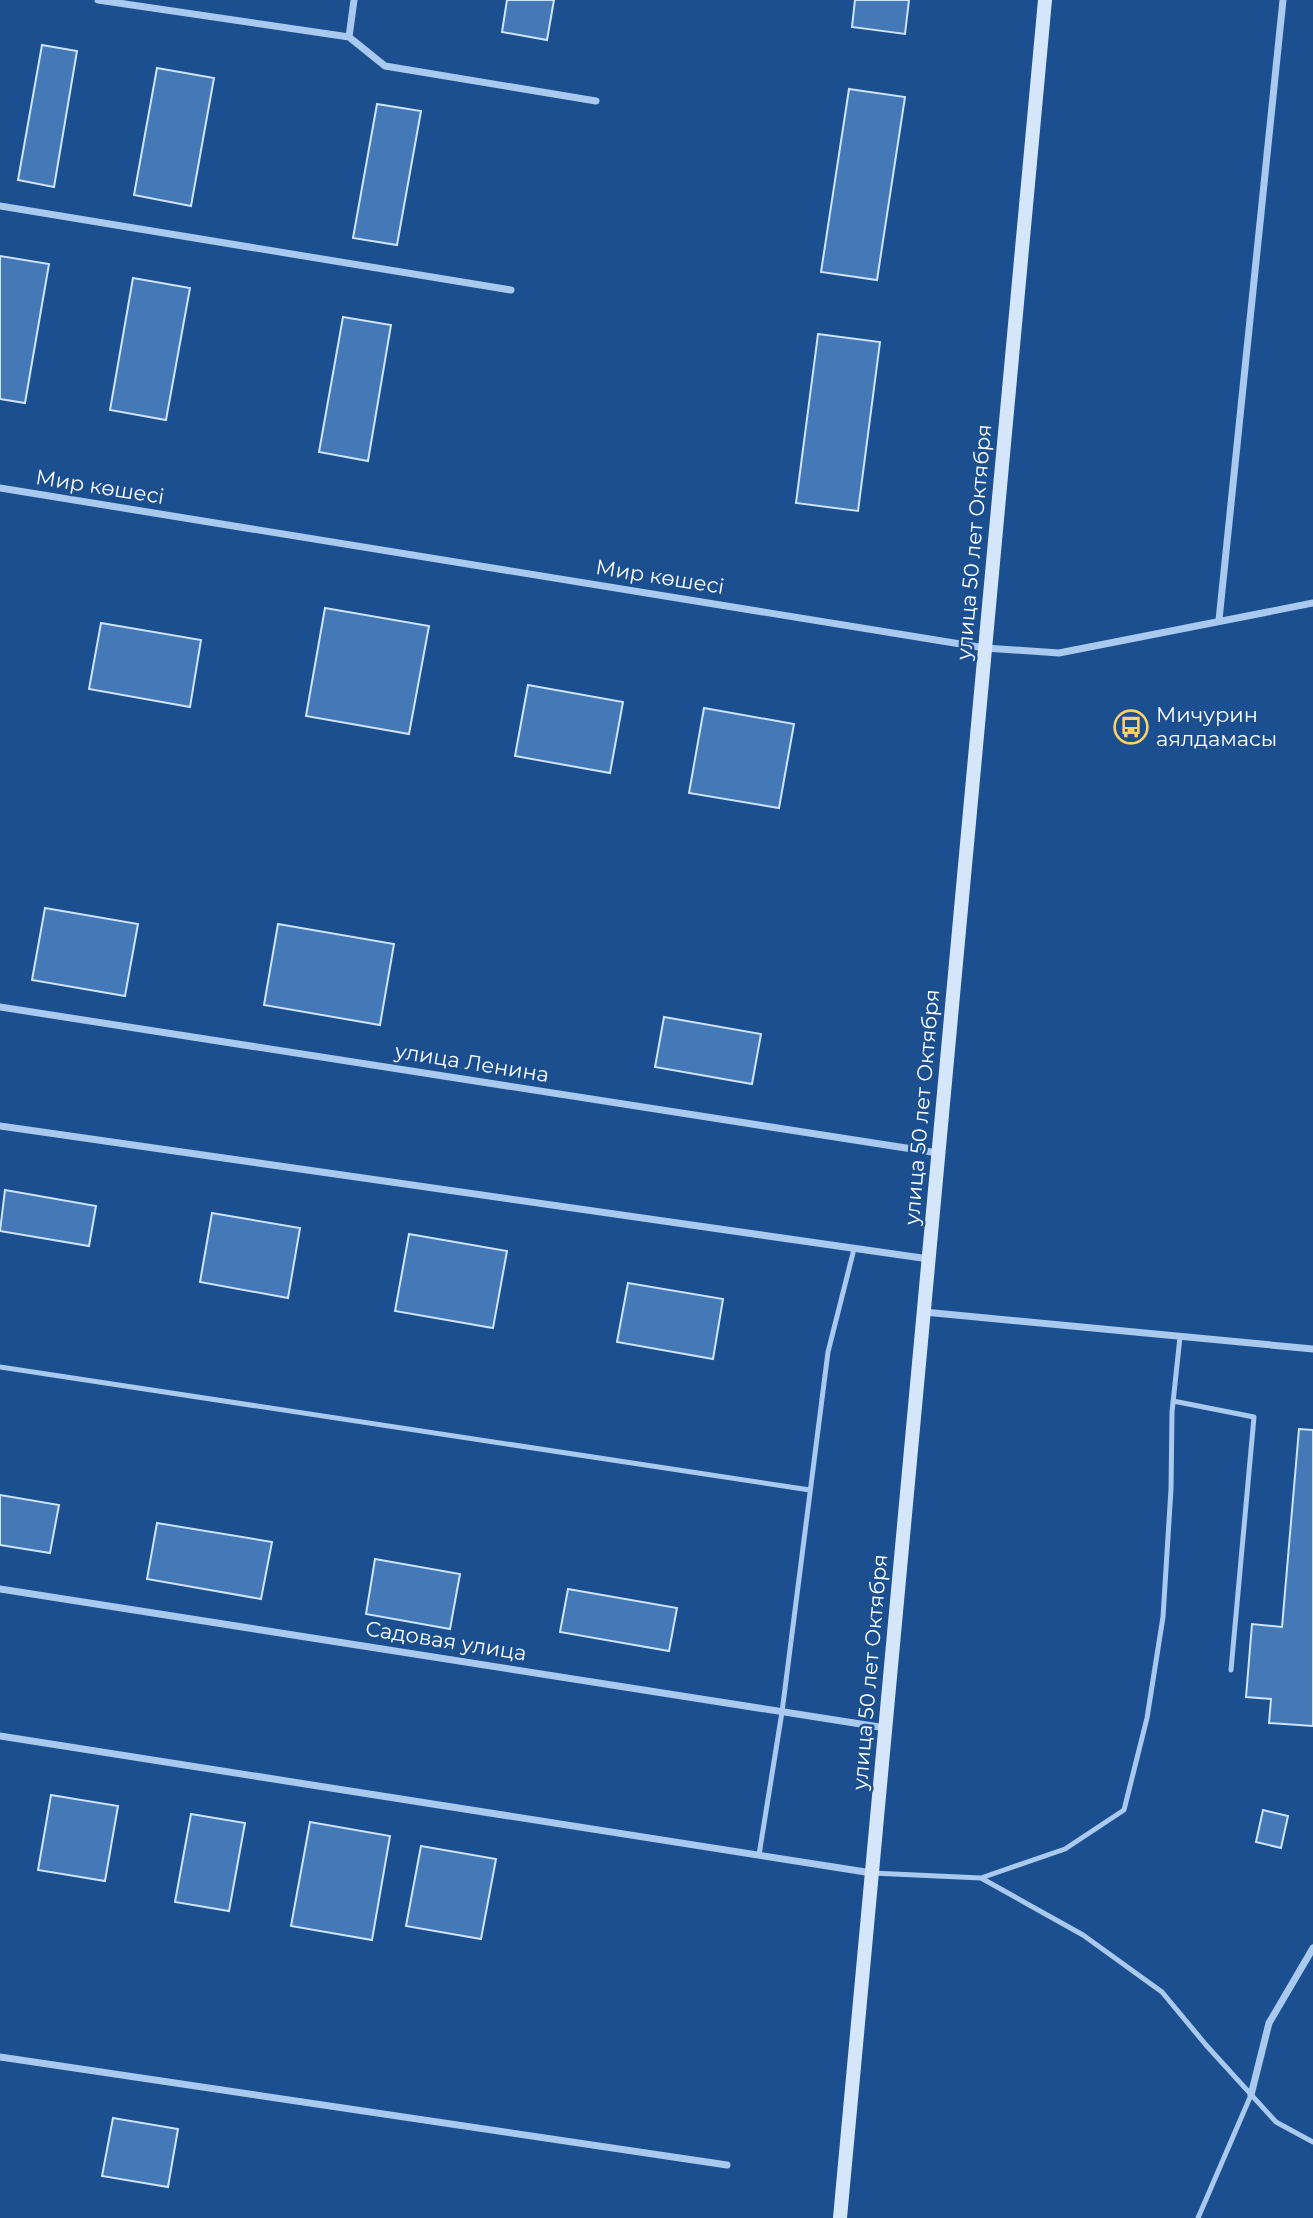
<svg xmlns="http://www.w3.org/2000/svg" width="1313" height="2218" font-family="Montserrat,sans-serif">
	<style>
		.building { fill: #4478b7; stroke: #cfe3fa; stroke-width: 2 }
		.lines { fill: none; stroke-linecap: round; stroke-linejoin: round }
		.service { stroke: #a9c9ee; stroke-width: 5 }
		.minor { stroke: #a9c9ee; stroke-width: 7 }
		.secondary { stroke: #d6e6fa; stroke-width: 14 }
		.labels { text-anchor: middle; stroke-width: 5; stroke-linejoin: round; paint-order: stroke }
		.street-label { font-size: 21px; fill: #fff; stroke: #1b4f8f }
		.poi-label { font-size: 21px; fill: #fff; stroke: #1b4f8f; text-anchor: start }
	</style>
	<rect width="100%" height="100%" fill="#1b4f8f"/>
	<path class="building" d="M507 0H554L547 40 502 32Z
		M855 0H909L905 34 852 27Z
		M42 45 77 51 54 187 18 180Z
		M157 68 214 78 191 206 134 195Z
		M849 89 905 97 877 280 821 272Z
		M377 104 421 111 397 245 353 238Z
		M0 256 49 264 25 403 0 399Z
		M133 278 190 288 166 420 110 410Z
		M343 317 391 325 368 461 319 452Z
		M818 334 880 342 858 511 796 503Z
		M325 608 429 626 409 734 306 716Z
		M101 623 201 640 190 707 89 689Z
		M528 685 623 702 610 773 515 756Z
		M704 708 794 724 779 808 689 793Z
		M45 908 138 924 125 996 32 980Z
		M278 924 394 944 380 1025 264 1005Z
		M664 1017 761 1034 752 1084 655 1067Z
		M5 1190 96 1206 89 1246 0 1231Z
		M212 1213 300 1228 288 1298 200 1282Z
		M409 1234 507 1251 493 1328 395 1311Z
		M628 1283 723 1299 713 1359 617 1342Z
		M1299 1429 1313 1430V1726L1269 1723 1271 1699 1246 1697 1252 1624 1282 1627Z
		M0 1495 59 1505 50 1553 0 1545Z
		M157 1523 272 1542 261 1599 147 1579Z
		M375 1559 460 1574 450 1629 366 1614Z
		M568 1589 677 1608 669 1651 560 1632Z
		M51 1795 118 1806 105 1881 38 1870Z
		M1263 1810 1288 1816 1281 1848 1256 1842Z
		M191 1814 245 1823 229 1911 175 1902Z
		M310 1822 390 1836 372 1940 291 1926Z
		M421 1846 496 1859 481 1939 406 1926Z
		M113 2118 178 2129 168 2187 102 2176Z"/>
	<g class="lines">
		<path class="service" d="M0 1367 810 1490
			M1173 1401 1254 1417 1231 1670
			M759 1855 782 1712 828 1352 854 1249
			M872 1873 981 1878 1065 1849 1124 1810 1147 1718 1163 1617 1171 1489 1172 1412 1180 1337
			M981 1878 1083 1935 1162 1992 1206 2045 1276 2122 1313 2142
			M1198 2218 1251 2095"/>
		<path class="minor" d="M98 0 349 37 385 66 596 101
			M349 37 354 0
			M0 206 511 290
			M0 488 985 648 1059 653 1313 603
			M1219 620 1283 0
			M0 1007 938 1153
			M0 1126 929 1259
			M924 1312 1313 1349
			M0 1589 886 1728
			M0 1736 872 1873
			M0 2057 727 2165
			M1251 2095 1269 2023 1313 1948"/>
		<path class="secondary" d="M840 2218 1045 0"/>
	</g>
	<defs>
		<symbol id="bus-ring" viewBox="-11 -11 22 22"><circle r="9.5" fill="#1b4f8f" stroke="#ffd166" stroke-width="1.5"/><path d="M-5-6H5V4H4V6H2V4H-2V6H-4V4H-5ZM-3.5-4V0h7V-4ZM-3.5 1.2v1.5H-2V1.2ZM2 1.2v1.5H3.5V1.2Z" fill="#ffd166"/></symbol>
	</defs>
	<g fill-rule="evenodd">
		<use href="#bus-ring" x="1112" y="708" width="38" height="38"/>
	</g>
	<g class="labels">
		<g class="street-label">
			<text transform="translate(100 487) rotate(9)" y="7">Мир көшесі</text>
			<text transform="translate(974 542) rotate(-85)" y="7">улица 50 лет Октября</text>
			<text transform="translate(660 577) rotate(9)" y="7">Мир көшесі</text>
			<text transform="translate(472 1063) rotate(9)" y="7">улица Ленина</text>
			<text transform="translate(922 1107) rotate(-85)" y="7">улица 50 лет Октября</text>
			<text transform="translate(446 1641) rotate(9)" y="7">Садовая улица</text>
			<text transform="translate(870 1672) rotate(-85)" y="7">улица 50 лет Октября</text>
		</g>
		<g class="poi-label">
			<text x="1156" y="722">Мичурин<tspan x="1156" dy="24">аялдамасы</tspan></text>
		</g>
	</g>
</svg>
